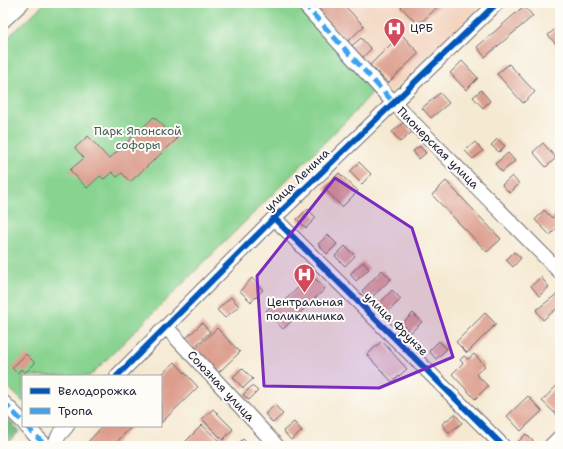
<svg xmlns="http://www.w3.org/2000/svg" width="563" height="449" font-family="'Shantell Sans',sans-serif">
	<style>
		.built { fill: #f3d4bf }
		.green { fill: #88d390; stroke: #557a66 }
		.forest { fill: #6eb57a; stroke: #486c5a }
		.building { fill: #dc9d8c }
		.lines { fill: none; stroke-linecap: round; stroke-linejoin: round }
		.minor-casing { stroke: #6c6870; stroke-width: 16 }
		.minor { stroke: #fff; stroke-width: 14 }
		.quiet { stroke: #3ea2ec; stroke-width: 5; stroke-dasharray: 10 5; stroke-linecap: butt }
		.cycleway-casing { stroke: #fdfcf7; stroke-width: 8 }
		.cycleway { stroke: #0057b8; stroke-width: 6 }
		.marked { fill: #7b2cbf; fill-opacity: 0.2; stroke: #7b2cbf; stroke-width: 3; stroke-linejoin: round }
		.labels { text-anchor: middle; stroke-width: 4; stroke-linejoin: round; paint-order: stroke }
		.poi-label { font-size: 12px; fill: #22223b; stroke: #fdfcf7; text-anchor: start }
		.park-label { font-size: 12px; fill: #466059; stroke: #fdfcf7 }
		.street-label { font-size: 12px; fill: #22223b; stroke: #fdfcf7 }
	</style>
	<rect width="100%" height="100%" fill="#fdfcf7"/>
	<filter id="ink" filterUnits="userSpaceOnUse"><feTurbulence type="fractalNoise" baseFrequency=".025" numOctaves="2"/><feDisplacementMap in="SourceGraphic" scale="8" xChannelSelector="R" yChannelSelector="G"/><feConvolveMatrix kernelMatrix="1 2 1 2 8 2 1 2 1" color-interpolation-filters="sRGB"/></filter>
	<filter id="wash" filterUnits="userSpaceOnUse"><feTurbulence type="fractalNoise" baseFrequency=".012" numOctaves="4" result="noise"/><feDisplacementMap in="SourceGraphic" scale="16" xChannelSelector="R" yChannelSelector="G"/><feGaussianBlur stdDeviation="0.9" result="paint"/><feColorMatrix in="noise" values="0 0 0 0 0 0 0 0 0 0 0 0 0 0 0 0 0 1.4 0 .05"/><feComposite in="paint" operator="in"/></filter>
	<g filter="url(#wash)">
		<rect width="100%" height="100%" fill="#f5e9d2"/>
		<path class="built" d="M311 3H484L390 93Z"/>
		<path class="green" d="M45 3H298L378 86 354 113 90 376H23V402L3 382V42Z"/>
		<path class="forest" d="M3 414 20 431 5 446H3Z"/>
		<g id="blocks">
			<path class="building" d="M309 3H342L364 26 347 42Z
				M404 3H442L418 25 400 6Z
				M524 6 533 16 485 57 477 47Z
				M560 25V49L548 35Z
				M401 34 419 53 388 83 370 65Z
				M361 38 371 49 360 60 349 48Z
				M462 61 478 78 466 90 450 73Z
				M509 64 535 92 523 103 497 74Z
				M481 90 490 101 483 108 473 97Z
				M440 93 449 103 431 118 422 108Z
				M154 117 177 139 130 182 122 173 117 177 112 172 104 179 100 176 87 188 70 170 84 158 75 148 88 136 109 159Z
				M403 123 412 132 400 142 392 132Z
				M497 139 505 146 499 152 491 145Z
				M475 142 483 151 473 159 465 151Z
				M543 143 556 158 546 167 533 152Z
				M420 146 426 153 419 159 413 151Z
				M508 153 515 161 502 172 495 164Z
				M359 162 371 174 362 184 350 172Z
				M339 173 358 191 342 207 324 188Z
				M512 176 519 184 510 193 502 185Z
				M446 181 501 239 487 252 432 195Z
				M308 209 316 218 306 228 297 219Z
				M544 210 552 218 560 210V225L550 235 535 220Z
				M328 235 337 244 327 254 318 244Z
				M345 246 355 256 345 266 335 256Z
				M514 252 521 258 513 267 506 260Z
				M363 262 369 269 356 281 350 274Z
				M306 269 325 289 283 329 266 311 276 301 280 305 301 285 295 279Z
				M382 270 391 279 370 299 362 291Z
				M541 277 549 287 539 296 531 286Z
				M252 278 263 290 251 302 240 291Z
				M392 290 401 299 387 313 378 305Z
				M557 294 560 298V306L543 320 536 310Z
				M231 297 239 306 225 318 217 310Z
				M413 313 422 322 410 333 402 324Z
				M485 313 496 324 467 353 456 342Z
				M202 323 210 332 193 348 185 339Z
				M217 328 240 352 218 373 195 349Z
				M382 341 407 369 392 382 367 355Z
				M439 341 447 349 436 359 429 351Z
				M26 354 35 363 25 373 21 369 17 373 12 368Z
				M474 354 485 366 476 374 488 386 475 399 452 374 463 363 460 360 464 356 468 359Z
				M175 362 198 387 161 423 160 376Z
				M242 368 253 379 243 388 233 377Z
				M560 382V418L542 401Z
				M252 386 258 391 249 400 243 395Z
				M528 396 542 411 521 431 507 416Z
				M275 405 283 414 273 423 265 414Z
				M213 409 233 429 223 440 202 419Z
				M455 414 462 423 449 433 442 424Z
				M294 422 302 431 291 440 283 431Z
				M202 425 220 442 216 446H181Z
				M103 426H132L113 446H84Z
				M526 434 535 443 532 446H520L517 443Z
				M243 439 250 446H235Z"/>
		</g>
	</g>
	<g filter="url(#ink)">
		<use href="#blocks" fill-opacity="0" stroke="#6c6870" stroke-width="1"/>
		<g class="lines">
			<defs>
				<path id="minor" d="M303 3 393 102 560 272
					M3 21 22 3
					M274 218 503 446
					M166 327 277 446
					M117 376 274 218 497 3
					M3 402 23 422
					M26 426 46 446
					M54 446 59 435 67 426
					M551 446 560 437"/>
			</defs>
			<use href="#minor" class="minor-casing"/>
			<use href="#minor" class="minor"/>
			<path class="quiet" d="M303 3 393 102
				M3 402 23 422
				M26 426 46 446"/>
			<defs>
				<path id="cycleway" d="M274 218 503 446
					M117 376 274 218 497 3"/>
			</defs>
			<use href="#cycleway" class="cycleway-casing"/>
			<use href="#cycleway" class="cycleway"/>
		</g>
	</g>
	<path class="marked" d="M335 178 412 228 453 357 379 388 264 386 257 276Z"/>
	<defs>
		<symbol id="hospital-pin" viewBox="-11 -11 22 30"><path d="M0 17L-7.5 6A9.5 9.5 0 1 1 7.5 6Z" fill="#d1495b" stroke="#fdfcf7"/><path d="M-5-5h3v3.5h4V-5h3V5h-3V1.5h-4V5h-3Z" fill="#fff"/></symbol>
	</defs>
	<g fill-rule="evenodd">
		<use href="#hospital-pin" x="382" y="16" width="25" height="34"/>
		<use href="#hospital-pin" x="292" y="262" width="25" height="34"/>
	</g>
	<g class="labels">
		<g class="poi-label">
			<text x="410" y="32">ЦРБ</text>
			<text x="305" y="306" text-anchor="middle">Центральная<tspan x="305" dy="14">поликлиника</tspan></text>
		</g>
		<g class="park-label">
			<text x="138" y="135">Парк Японской<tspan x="138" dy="14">софоры</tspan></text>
		</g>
		<g class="street-label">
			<text transform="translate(438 148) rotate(45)" y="4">Пионерская улица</text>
			<text transform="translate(297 180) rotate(-44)" y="4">улица Ленина</text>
			<text transform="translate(396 324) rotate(45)" y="4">улица Фрунзе</text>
			<text transform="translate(221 386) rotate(47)" y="4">Союзная улица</text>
		</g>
	</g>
	<rect width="563" height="449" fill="none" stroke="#fdfcf7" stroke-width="16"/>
	<rect x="22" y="375" width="140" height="52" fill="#fdfcf7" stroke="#a5a5ac"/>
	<rect x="30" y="388" width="20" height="6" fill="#0057b8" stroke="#a5a5ac"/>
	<text x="58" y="395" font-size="12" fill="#22223b">Велодорожка</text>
	<rect x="30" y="408" width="20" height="6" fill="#3ea2ec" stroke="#a5a5ac"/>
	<text x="58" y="415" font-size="12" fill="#22223b">Тропа</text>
</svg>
